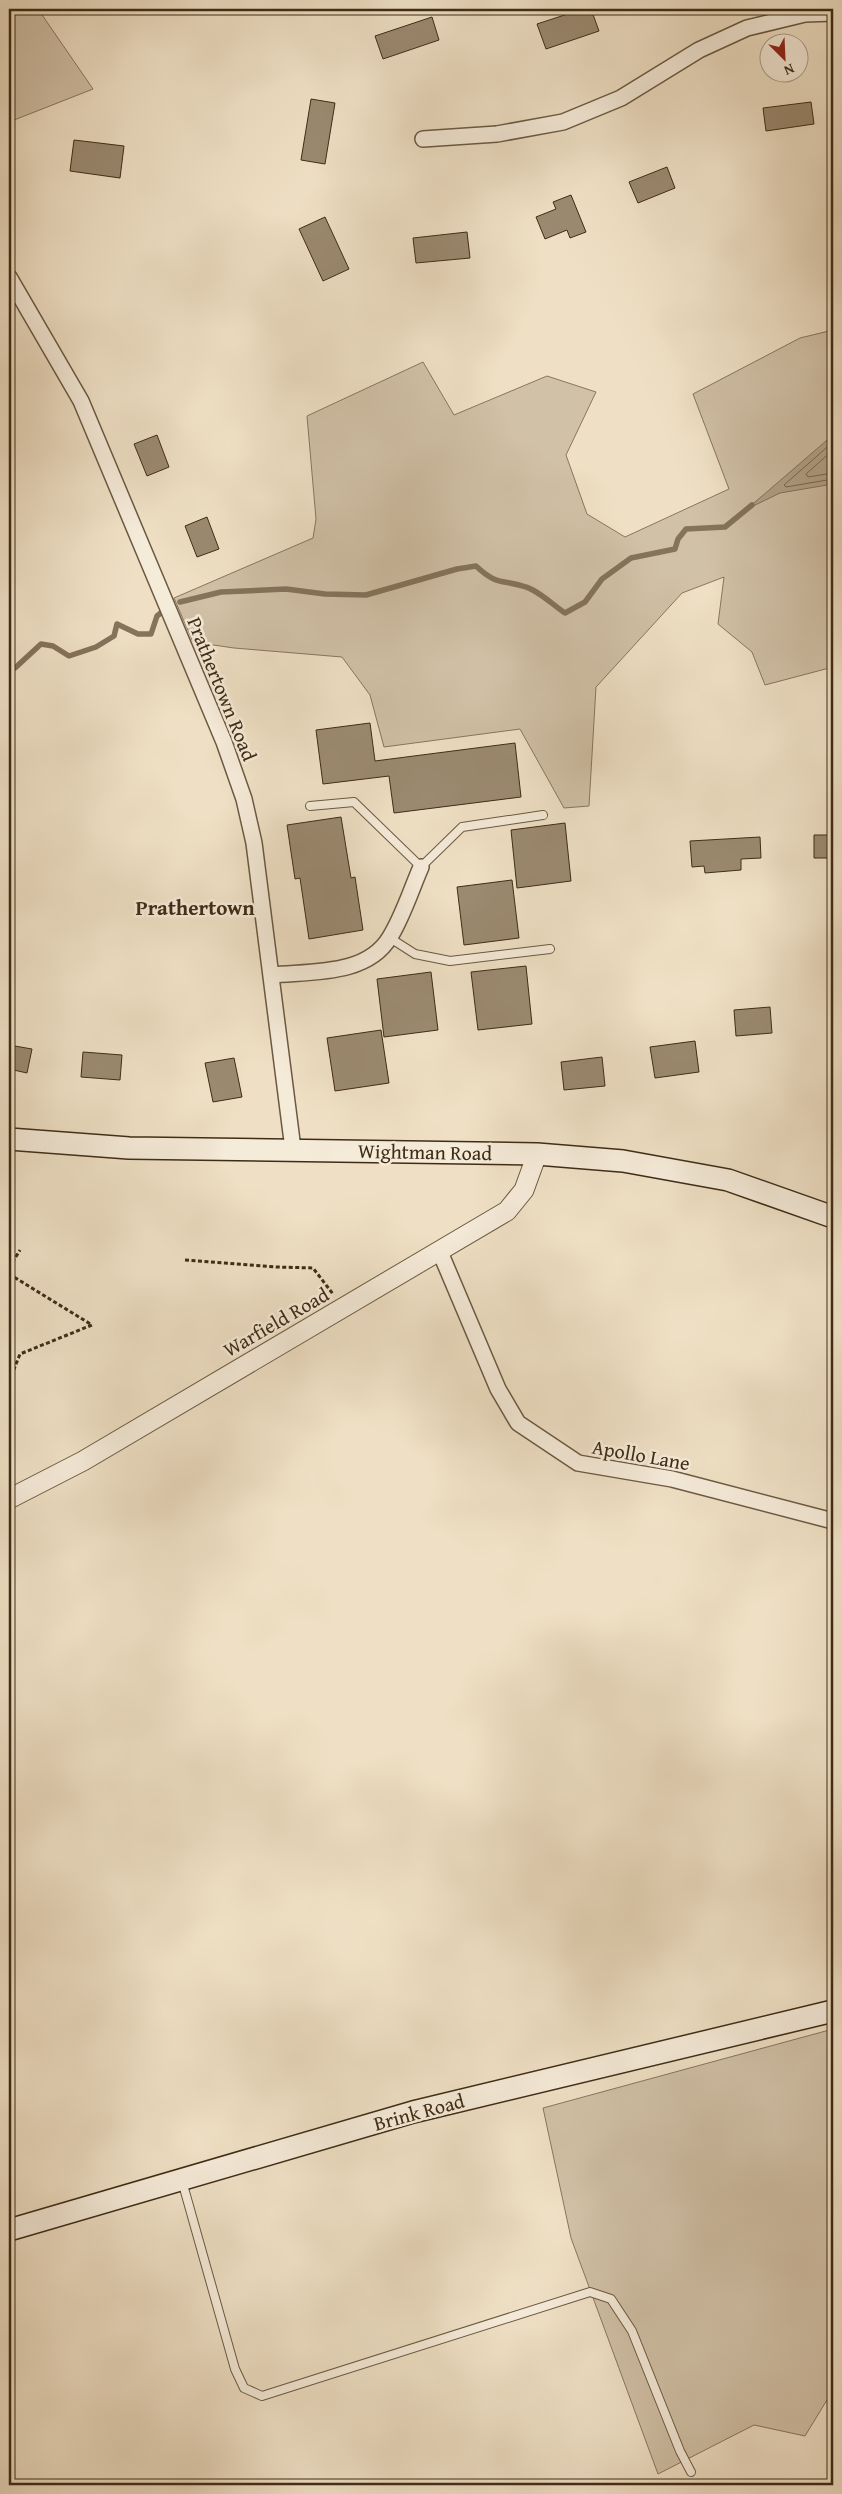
<svg xmlns="http://www.w3.org/2000/svg" width="842" height="2494" font-family="'Gentium Book Plus',serif">
	<style>
		.green { fill: #d1c1a7; stroke: #88765e }
		.water { fill: #b3a38a; stroke: #85735c }
		.lines { fill: none; stroke-linecap: round; stroke-linejoin: round }
		.shore { stroke: #796850; stroke-width: 1 }
		.stream { stroke: #85735c; stroke-width: 5.5 }
		.building { fill: #9b8a71; stroke: #3f2c16 }
		.service-casing { stroke: #6b5942; stroke-width: 10 }
		.minor-casing { stroke: #6b5942; stroke-width: 18 }
		.tertiary-casing { stroke: #6b5942; stroke-width: 21 }
		.secondary-casing { stroke: #3f2c16; stroke-width: 24 }
		.path { stroke: #3f2c16; stroke-width: 3; stroke-dasharray: 4 2.5; stroke-linecap: butt }
		.service { stroke: #f5ebd9; stroke-width: 8 }
		.minor { stroke: #f5ebd9; stroke-width: 15 }
		.tertiary { stroke: #f5ebd9; stroke-width: 19 }
		.secondary { stroke: #f5ebd9; stroke-width: 21 }
		.labels { text-anchor: middle; stroke-width: 5; stroke-linejoin: round; paint-order: stroke }
		.street-label { font-size: 20px; fill: #3f2c16; stroke: #f5ebd9 }
		.neighbourhood-label { font-size: 21px; font-weight: bold; fill: #3f2c16; stroke: #f5ebd9 }
	</style>
	<rect width="100%" height="100%" fill="#efe0c5"/>
	<filter id="stains"><feTurbulence type="fractalNoise" baseFrequency=".004" numOctaves="4"/><feColorMatrix values="0 0 0 0 .2 0 0 0 0 .09 0 0 0 0 .02 0 0 0 .5 -.17"/></filter>
	<radialGradient id="worn" r=".72"><stop offset=".6" stop-color="#630" stop-opacity="0"/><stop offset="1" stop-color="#630" stop-opacity=".3"/></radialGradient>
	<path class="green" d="M9 9H38L93 89 9 122Z
		M833 330V667L765 685 752 652 718 624 724 577 682 593 596 687 589 806 564 808 520 729 384 747 370 695 342 657 234 648 193 642 174 598 313 538 316 519 307 416 423 362 454 415 547 376 596 392 566 455 587 514 625 537 729 489 693 394 800 338Z
		M833 2029V2390L805 2436 754 2425 658 2474 571 2238 543 2108Z"/>
	<path class="water" d="M833 435V484L780 493 747 509Z"/>
	<g class="lines">
		<path class="shore" d="M833 442 784 485 786 487 833 479
			M833 450 806 474 808 477 833 473"/>
		<path class="stream" d="M180 602 221 592 286 589 325 594 366 595 457 569 476 566C497 586 502 579 526 587 539 591 553 605 565 613L585 602 602 579 631 558 675 549 678 539 686 529 725 527 752 505
			M9 668H15L41 644 53 646 69 656 96 647 114 636 117 624 138 634H151L157 616 162 612"/>
	</g>
	<path class="building" d="M583 9H591L599 31 546 49 537 24Z
		M432 17 439 40 383 59 375 36Z
		M311 99 335 103 325 164 301 160Z
		M811 102 814 124 766 131 763 108Z
		M74 140 124 146 120 178 70 171Z
		M667 167 675 188 638 203 629 182Z
		M571 195 586 232 570 238 567 230 545 239 536 217 556 209 553 202Z
		M325 217 349 269 323 281 299 229Z
		M467 232 470 258 416 263 413 238Z
		M157 435 169 467 147 476 134 444Z
		M207 517 219 549 197 557 185 526Z
		M370 723 375 761 515 743 521 797 394 813 389 776 323 784 316 730Z
		M341 817 351 878 355 877 363 930 309 939 300 878 295 879 287 825Z
		M565 823 571 881 517 888 511 830Z
		M814 835H833V858H814Z
		M760 837 761 858 741 859V870L705 873 704 866 692 867 690 841Z
		M512 880 519 938 464 945 457 887Z
		M526 966 532 1024 478 1030 471 972Z
		M431 972 438 1030 384 1037 377 979Z
		M770 1007 772 1033 736 1036 734 1010Z
		M381 1030 389 1083 335 1091 327 1038Z
		M695 1041 699 1072 655 1078 650 1047Z
		M9 1045 32 1049 27 1073 9 1069Z
		M83 1052 122 1055 120 1080 81 1077Z
		M602 1057 605 1086 564 1090 561 1062Z
		M234 1058 242 1097 213 1102 205 1063Z"/>
	<g class="lines">
		<defs>
			<path id="service" d="M310 806 354 802 421 867 462 827 543 815
				M390 938 415 954 450 961 550 949
				M182 2181 235 2369 244 2388 262 2396 590 2292 611 2299 632 2331 680 2451 691 2472"/>
			<path id="minor" d="M423 139 497 134 563 122 621 98 699 50 747 28 805 14 833 13
				M9 277 81 401 224 742 244 799 254 843 293 1149
				M272 975C311 971 367 976 390 937 403 916 411 890 421 867
				M440 1252 498 1389 518 1423 578 1463 672 1479 833 1521"/>
			<path id="tertiary" d="M9 1499 83 1461 507 1211 524 1190 537 1154"/>
			<path id="secondary" d="M9 1139 129 1148 537 1154 623 1161 728 1180 833 1217
				M9 2230 413 2112 833 2011"/>
		</defs>
		<use href="#service" class="service-casing"/>
		<use href="#minor" class="minor-casing"/>
		<use href="#tertiary" class="tertiary-casing"/>
		<use href="#secondary" class="secondary-casing"/>
		<path class="path" d="M185 1260 277 1267 313 1268 333 1294
			M9 1268 20 1250
			M9 1274 92 1325 20 1354 9 1382"/>
		<use href="#service" class="service"/>
		<use href="#minor" class="minor"/>
		<use href="#tertiary" class="tertiary"/>
		<use href="#secondary" class="secondary"/>
	</g>
	<g class="labels">
		<g class="street-label">
			<text transform="translate(222 689) rotate(68)" y="7">Prathertown Road</text>
			<text transform="translate(425 1152) rotate(1)" y="7">Wightman Road</text>
			<text transform="translate(276 1322) rotate(-30)" y="7">Warfield Road</text>
			<text transform="translate(641 1455) rotate(10)" y="7">Apollo Lane</text>
			<text transform="translate(419 2112) rotate(-15)" y="7">Brink Road</text>
		</g>
		<g class="neighbourhood-label">
			<text x="195" y="915">Prathertown</text>
		</g>
	</g>
	<rect width="842" height="2494" fill="none" stroke="#efe0c5" stroke-width="30"/>
	<rect x="10" y="10" width="822" height="2474" fill="none" stroke="#3f2c16" stroke-width="2.5"/>
	<rect x="15" y="15" width="812" height="2464" fill="none" stroke="#3f2c16"/>
	<g transform="translate(784 58) rotate(156)"><circle r="24" fill="#f5ebd9" stroke="#ac9f8b"/>
	<path d="M0-4L9 19L0 12L-9 19Z" fill="#8f2418"/>
	<text y="-8" font-size="14" font-weight="bold" text-anchor="middle" fill="#3f2c16">N</text>
	</g>
	<rect width="100%" height="100%" filter="url(#stains)"/>
	<rect width="100%" height="100%" fill="url(#worn)"/>
</svg>
